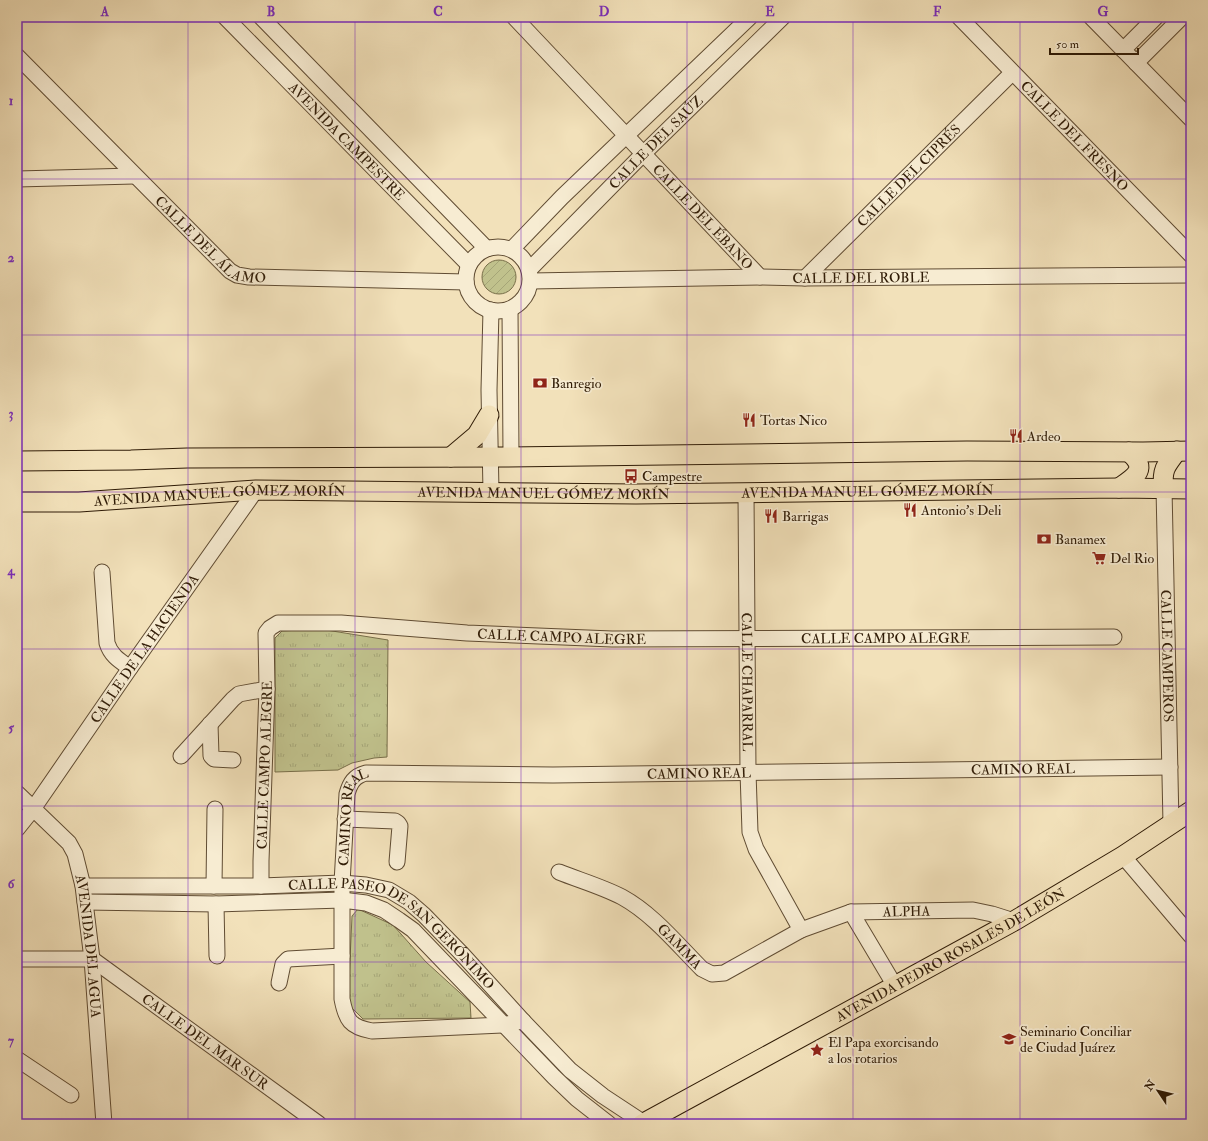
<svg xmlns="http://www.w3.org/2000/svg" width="1208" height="1141" font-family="'IM FELL Double Pica',serif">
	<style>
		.park { fill: url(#park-tufts); stroke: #786e49 }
		.garden { fill: url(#garden-furrows); stroke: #786e49 }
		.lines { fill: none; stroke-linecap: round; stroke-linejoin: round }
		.minor-casing { stroke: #604c33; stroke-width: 17 }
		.major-casing { stroke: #2f1b06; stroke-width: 21 }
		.minor { stroke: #f7ecd2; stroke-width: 15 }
		.major { stroke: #f2e1ba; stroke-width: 19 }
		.grid { fill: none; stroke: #7b2cbf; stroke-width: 1; stroke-opacity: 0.55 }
		.labels { text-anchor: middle; stroke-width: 3.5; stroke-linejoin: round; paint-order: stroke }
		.street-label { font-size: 14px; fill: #2f1b06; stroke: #f7ecd2 }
		.poi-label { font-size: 14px; fill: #2f1b06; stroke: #f7ecd2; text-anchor: start }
		.neatline { fill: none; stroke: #7b2cbf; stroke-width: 1.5 }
		.grid-label { font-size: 13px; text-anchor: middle; font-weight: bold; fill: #7b2cbf }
	</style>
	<defs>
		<pattern id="park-tufts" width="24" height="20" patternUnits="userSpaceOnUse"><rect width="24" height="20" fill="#c0c18c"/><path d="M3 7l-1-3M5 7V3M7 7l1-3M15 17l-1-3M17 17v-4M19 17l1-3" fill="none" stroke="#a5a577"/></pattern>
		<pattern id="garden-furrows" width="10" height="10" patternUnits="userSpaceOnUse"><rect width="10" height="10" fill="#c0c18c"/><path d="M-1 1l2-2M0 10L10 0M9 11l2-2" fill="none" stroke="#a5a577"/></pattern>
	</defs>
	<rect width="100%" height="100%" fill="#f2e1ba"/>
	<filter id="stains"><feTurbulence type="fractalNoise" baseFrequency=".005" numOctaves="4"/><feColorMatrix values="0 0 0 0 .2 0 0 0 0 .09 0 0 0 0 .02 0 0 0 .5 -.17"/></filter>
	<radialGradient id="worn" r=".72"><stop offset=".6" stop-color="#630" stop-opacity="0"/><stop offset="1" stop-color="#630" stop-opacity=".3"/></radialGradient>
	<path class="park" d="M320 629 388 640 387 757 374 758 352 763 338 770 275 772V638L282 631Z
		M358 909 393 925 426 962 470 1002 471 1018 363 1019 348 1004 352 916Z"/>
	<path class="garden" d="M482 277a17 17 0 1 1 34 0a17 17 0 1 1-34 0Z"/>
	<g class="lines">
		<defs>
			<g id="minor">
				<path id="s1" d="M225 17 469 265"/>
				<path d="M261 17 487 249"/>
				<path id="s2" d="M514 17 760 277"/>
				<path id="s3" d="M959 17 1191 255"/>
				<path d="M1091 17 1191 119"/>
				<path d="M1123 50 1156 17"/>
				<path id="s4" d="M17 56 230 271 237 275 249 277 466 282"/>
				<path d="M1136 63 1182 17"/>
				<path d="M17 179 134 176"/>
				<circle cx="498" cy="279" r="32"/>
				<path d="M512 249 562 197 750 17"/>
				<path id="s5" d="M529 270 644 153 783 17"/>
				<path id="s6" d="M805 278 1012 73"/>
				<path id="s7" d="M531 281 760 277 805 278 1191 275"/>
				<path d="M510 309 511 456"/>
				<path id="s8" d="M1164 488 1171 824"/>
				<path d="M491 492 489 390 491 310"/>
				<path id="s9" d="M746 493 748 772 750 832 756 849 801 930"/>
				<path d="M102 572 107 643C111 656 120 661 130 668"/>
				<path d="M210 724 211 756 214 759 233 760"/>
				<path d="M181 756 233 699 239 694 267 689"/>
				<path id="s10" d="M17 793 69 843 75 854 83 886 92 959 104 1124"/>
				<path d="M345 819 395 821 398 823 400 826 397 862"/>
				<path id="s11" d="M17 829 33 809 130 668 256 490"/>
				<path d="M1123 856 1191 936"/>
				<path id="s12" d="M559 872C579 880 603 887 622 897 653 914 677 944 702 969L712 974 724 973 801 930 851 912 973 910 992 914 1014 921"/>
				<path id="s13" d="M83 886H261L342 883 366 885 389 890 409 902 424 915 463 955 523 1021 570 1070 603 1096 644 1123"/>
				<path d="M214 886 215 809"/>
				<path id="s14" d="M261 886V861L267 689 266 633 270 628 278 623H341L467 633 612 639 1114 637"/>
				<path d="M85 902 216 904 342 900 366 903 384 910 399 920 413 930 554 1077 577 1099 609 1124"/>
				<path d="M216 904 217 956"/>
				<path d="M851 912 895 986"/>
				<path id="s15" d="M17 959H92L319 1124"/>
				<path d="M279 983 283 964 288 959 342 956"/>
				<path id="s16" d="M523 1021 502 1025 372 1031C350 1027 346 1020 342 999V883L347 794C350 783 354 776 366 773L553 775 1170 767"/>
				<path d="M17 1059 71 1095"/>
			</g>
			<g id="major">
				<path d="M451 457 477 435 489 415"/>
				<path d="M17 461 131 460 187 458 507 457 967 451 1143 452 1191 451"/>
				<path d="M1119 488C1135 477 1149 469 1129 452"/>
				<path d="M1164 488C1161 471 1166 465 1177 451"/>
				<path id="s17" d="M17 502H79L256 490 636 494 1119 488 1191 489"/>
				<path id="s18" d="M642 1124 1014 921 1123 856 1191 811"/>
			</g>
		</defs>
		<use href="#minor" class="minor-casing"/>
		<use href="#major" class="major-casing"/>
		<use href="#minor" class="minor"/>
		<use href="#major" class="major"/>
	</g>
	<path class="grid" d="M188 17V1124M355 17V1124M521 17V1124M687 17V1124M853 17V1124M1020 17V1124M17 179H1191M17 335H1191M17 492H1191M17 649H1191M17 806H1191M17 962H1191"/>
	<defs>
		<symbol id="bank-bare" viewBox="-9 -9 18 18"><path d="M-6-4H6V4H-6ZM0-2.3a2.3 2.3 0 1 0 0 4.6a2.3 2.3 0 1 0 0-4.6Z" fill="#8f2418" stroke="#f7ecd2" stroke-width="2.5" paint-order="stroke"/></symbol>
		<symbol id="restaurant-bare" viewBox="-9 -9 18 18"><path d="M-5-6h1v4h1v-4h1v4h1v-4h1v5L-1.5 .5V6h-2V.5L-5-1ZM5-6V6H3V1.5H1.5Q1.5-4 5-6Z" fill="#8f2418" stroke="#f7ecd2" stroke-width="2.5" paint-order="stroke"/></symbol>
		<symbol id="bus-bare" viewBox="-9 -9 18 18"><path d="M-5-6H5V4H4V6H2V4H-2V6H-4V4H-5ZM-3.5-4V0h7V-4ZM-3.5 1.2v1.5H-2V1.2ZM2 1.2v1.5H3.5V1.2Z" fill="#8f2418" stroke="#f7ecd2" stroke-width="2.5" paint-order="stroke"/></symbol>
		<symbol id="supermarket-bare" viewBox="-9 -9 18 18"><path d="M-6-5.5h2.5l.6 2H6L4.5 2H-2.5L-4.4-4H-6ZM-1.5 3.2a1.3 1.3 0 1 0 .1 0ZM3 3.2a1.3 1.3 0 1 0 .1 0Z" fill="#8f2418" stroke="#f7ecd2" stroke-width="2.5" paint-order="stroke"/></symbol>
		<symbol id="school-bare" viewBox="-9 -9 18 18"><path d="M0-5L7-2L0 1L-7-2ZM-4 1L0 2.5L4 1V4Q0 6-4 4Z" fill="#8f2418" stroke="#f7ecd2" stroke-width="2.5" paint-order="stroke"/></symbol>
		<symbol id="sight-bare" viewBox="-9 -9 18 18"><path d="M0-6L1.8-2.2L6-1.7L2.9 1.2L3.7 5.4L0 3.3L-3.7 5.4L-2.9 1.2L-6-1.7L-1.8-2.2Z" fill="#8f2418" stroke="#f7ecd2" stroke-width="2.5" paint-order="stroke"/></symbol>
	</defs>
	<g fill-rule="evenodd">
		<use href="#bank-bare" x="530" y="373" width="20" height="20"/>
		<use href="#restaurant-bare" x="739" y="410" width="20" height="20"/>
		<use href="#restaurant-bare" x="1006" y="426" width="20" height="20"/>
		<use href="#bus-bare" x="621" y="466" width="20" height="20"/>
		<use href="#restaurant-bare" x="900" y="500" width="20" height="20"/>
		<use href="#restaurant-bare" x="761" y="506" width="20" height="20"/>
		<use href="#bank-bare" x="1034" y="529" width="20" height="20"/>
		<use href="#supermarket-bare" x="1089" y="548" width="20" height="20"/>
		<use href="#school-bare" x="999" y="1029" width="20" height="20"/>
		<use href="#sight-bare" x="807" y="1040" width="20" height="20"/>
	</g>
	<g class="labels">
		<g class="street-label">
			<text dy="5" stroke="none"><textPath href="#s3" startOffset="166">CALLE DEL FRESNO</textPath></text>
			<text dy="5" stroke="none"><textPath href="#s1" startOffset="174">AVENIDA CAMPESTRE</textPath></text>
			<text dy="5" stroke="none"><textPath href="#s5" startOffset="180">CALLE DEL SAÚZ</textPath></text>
			<text dy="5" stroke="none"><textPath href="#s6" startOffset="146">CALLE DEL CIPRÉS</textPath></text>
			<text dy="5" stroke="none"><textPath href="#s2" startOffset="275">CALLE DEL ÉBANO</textPath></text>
			<text dy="5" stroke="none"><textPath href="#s4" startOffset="270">CALLE DEL ÁLAMO</textPath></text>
			<text dy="5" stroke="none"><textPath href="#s7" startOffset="330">CALLE DEL ROBLE</textPath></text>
			<text dy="5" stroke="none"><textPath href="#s17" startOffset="851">AVENIDA MANUEL GÓMEZ MORÍN</textPath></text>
			<text dy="5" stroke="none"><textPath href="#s17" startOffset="527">AVENIDA MANUEL GÓMEZ MORÍN</textPath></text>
			<text dy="5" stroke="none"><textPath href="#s17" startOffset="203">AVENIDA MANUEL GÓMEZ MORÍN</textPath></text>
			<text dy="5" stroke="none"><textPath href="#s14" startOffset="553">CALLE CAMPO ALEGRE</textPath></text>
			<text dy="5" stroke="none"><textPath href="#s14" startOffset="877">CALLE CAMPO ALEGRE</textPath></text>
			<text dy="5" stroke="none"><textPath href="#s11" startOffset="221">CALLE DE LA HACIENDA</textPath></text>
			<text dy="5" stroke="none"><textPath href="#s8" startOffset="168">CALLE CAMPEROS</textPath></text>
			<text dy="5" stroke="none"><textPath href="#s9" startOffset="189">CALLE CHAPARRAL</textPath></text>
			<text dy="5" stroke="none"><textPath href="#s14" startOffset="121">CALLE CAMPO ALEGRE</textPath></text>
			<text dy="5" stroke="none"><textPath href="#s16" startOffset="1092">CAMINO REAL</textPath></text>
			<text dy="5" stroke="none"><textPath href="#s16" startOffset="768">CAMINO REAL</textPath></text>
			<text dy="5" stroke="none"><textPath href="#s16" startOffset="385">CAMINO REAL</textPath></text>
			<text dy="5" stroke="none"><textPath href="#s12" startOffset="396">ALPHA</textPath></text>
			<text dy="5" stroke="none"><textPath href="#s13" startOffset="327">CALLE PASEO DE SAN GERÓNIMO</textPath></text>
			<text dy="5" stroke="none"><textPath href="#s10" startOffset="178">AVENIDA DEL AGUA</textPath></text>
			<text dy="5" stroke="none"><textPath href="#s12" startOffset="144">GAMMA</textPath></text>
			<text dy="5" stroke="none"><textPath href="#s18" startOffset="352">AVENIDA PEDRO ROSALES DE LEÓN</textPath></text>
			<text dy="5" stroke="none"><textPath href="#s15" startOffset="215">CALLE DEL MAR SUR</textPath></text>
		</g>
		<g class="poi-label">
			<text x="551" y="388">Banregio</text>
			<text x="760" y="425">Tortas Nico</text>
			<text x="1027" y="441">Ardeo</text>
			<text x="642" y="481">Campestre</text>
			<text x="921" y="515">Antonio's Deli</text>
			<text x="782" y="521">Barrigas</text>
			<text x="1055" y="544">Banamex</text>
			<text x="1110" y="563">Del Rio</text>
			<text x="1020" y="1036">Seminario Conciliar<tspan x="1020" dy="16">de Ciudad Juárez</tspan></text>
			<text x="828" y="1047">El Papa exorcisando<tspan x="828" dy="16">a los rotarios</tspan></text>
		</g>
	</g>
	<rect width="1208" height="1141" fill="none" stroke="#f2e1ba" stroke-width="44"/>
	<g transform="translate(1158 1091) rotate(305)" stroke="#f7ecd2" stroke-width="3" paint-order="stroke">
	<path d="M0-3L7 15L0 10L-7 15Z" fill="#2f1b06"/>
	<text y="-6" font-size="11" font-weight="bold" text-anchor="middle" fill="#2f1b06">N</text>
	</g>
	<path d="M1050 48v6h88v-6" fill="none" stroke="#2f1b06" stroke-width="2"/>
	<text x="1056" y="48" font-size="12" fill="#2f1b06" stroke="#f7ecd2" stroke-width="3" paint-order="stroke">50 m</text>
	<rect x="22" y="22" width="1164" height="1097" class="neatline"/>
	<g class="grid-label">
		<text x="105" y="16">A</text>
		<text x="271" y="16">B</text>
		<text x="438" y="16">C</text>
		<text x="604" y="16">D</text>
		<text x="770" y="16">E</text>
		<text x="937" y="16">F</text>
		<text x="1103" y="16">G</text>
		<text x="11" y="105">1</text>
		<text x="11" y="262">2</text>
		<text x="11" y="418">3</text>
		<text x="11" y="575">4</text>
		<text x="11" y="732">5</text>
		<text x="11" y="888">6</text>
		<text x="11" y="1045">7</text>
	</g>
	<rect width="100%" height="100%" filter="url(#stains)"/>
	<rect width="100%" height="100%" fill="url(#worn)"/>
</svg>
